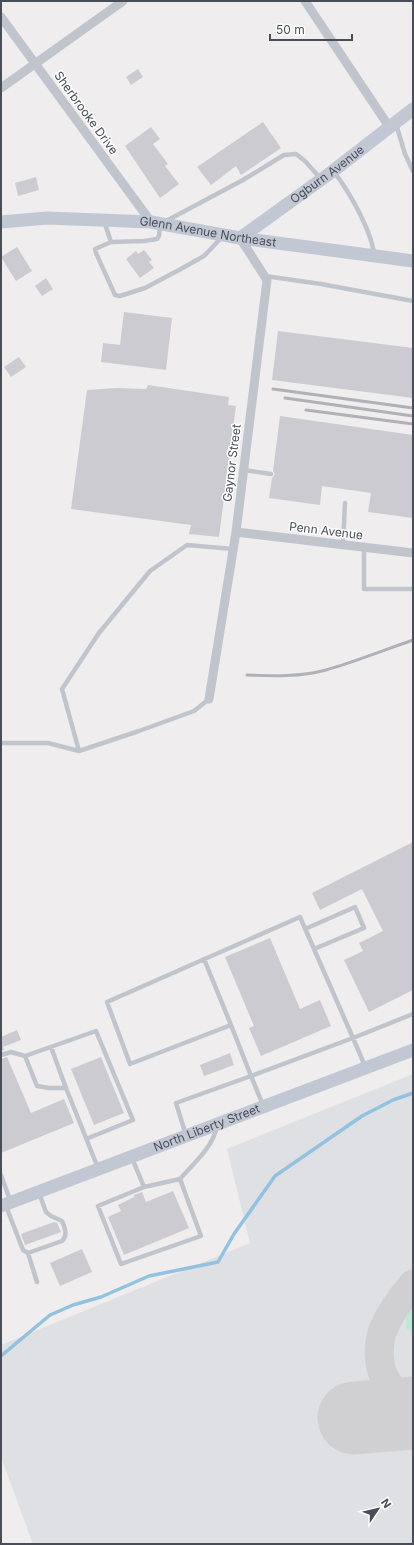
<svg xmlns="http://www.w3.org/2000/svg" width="414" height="1545" font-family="Inter,sans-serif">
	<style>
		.airport { fill: #dfe0e4 }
		.green { fill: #c0e8d7 }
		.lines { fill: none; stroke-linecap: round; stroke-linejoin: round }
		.stream { stroke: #93c2e0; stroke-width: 3.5 }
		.taxiway { stroke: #d0cfd2; stroke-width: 29 }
		.runway { stroke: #d0cfd2; stroke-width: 73 }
		.building { fill: #cbcbd1 }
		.lane { stroke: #c0c5cd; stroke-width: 4.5 }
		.street { stroke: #c0c5cd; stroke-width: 9 }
		.secondary { stroke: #c2c7d4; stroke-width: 13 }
		.rail { stroke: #b0b1b6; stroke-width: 3 }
		.labels { text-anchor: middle; stroke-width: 3; stroke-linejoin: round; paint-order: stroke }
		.street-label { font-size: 12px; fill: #484d58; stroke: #fff }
	</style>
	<rect width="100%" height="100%" fill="#efeded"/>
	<path class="airport" d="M413 1074V1544H33L1 1457V1345L250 1243 227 1149Z"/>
	<path class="green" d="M413 1304V1334L406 1328C406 1318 407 1312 413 1304Z"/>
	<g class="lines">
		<path class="stream" d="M1 1356 50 1315 73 1305 101 1297 149 1276 218 1262 234 1234 275 1176 362 1116 393 1100 413 1093"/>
		<path class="taxiway" d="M413 1284C401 1298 390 1313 383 1330 381 1333 381 1338 380 1342 376 1369 387 1392 413 1404"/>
		<path class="runway" d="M354 1418 413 1413"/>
	</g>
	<path class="building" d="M138 69 143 77 131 85 126 77Z
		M263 122 281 148 241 175 236 166 211 185 197 167Z
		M151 127 160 139 153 144 168 164 165 166 179 184 160 198 125 146Z
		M36 177 39 190 18 196 15 183Z
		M17 247 32 271 16 281 1 257Z
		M144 250 152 260 149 262 154 268 140 278 126 259 136 251 138 254Z
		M46 278 53 289 42 296 35 286Z
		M124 312 172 318 166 370 101 362 103 343 120 345Z
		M278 331 413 348V398L272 380Z
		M19 357 26 367 11 377 4 367Z
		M148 385 229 397 228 405 236 406 219 537 189 534 191 525 71 509 87 390 117 388 146 389Z
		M280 416 413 435V518L368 512 371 493 322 486 320 505 269 498 272 478 275 474 273 471Z
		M413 842V990L369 1012 344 960 363 951 359 943 383 931 362 889 320 910 312 893Z
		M270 938 300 1009 320 1000 331 1026 261 1056 249 1028 254 1026 225 957Z
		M17 1030 21 1040 3 1047 4 1050 1 1051V1037Z
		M230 1053 234 1065 204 1076 200 1065Z
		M7 1057 31 1113 64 1099 74 1123 1 1153V1059Z
		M101 1057 124 1113 94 1125 71 1069Z
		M173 1191 189 1228 124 1255 108 1217 121 1211 118 1205 134 1197V1195L142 1192 146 1202Z
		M54 1222 57 1223 61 1232 25 1245 21 1234Z
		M82 1249 92 1272 60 1286 50 1263Z"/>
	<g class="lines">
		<path class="lane" d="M396 124 405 154 413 171
			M334 172C349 191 371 230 374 254
			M104 221 111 242 95 249 96 253 115 295 120 296 145 288 179 270 204 256 222 237
			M166 221 243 180 284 155 296 154 305 161 321 179
			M111 242 144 241 157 239 159 236 160 225
			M265 276 321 284 413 301
			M244 470 271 474
			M343 545 345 503
			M364 547V589H413
			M1 743H48L79 751 139 731 194 711 209 699
			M79 751 62 689 99 633 150 571 187 545 233 549
			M305 929 355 907 364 928 314 949
			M204 959 231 1025 130 1064 107 1002 300 917 353 1038 413 1014
			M231 1025 251 1076 353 1038 365 1066
			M51 1047 66 1088
			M1 1055 11 1052 25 1056 37 1086 49 1088H66L98 1168
			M25 1056 96 1031 133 1120 86 1139
			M186 1135 176 1103 251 1076 263 1105
			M132 1158 144 1187 180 1179 201 1236 121 1264 98 1206 144 1187
			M1 1175 10 1200
			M180 1179C194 1163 212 1148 217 1127
			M6 1206 23 1250 28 1253 62 1241C68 1235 65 1228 62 1221L51 1216 46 1212 39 1193
			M28 1253 37 1282"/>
		<path class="street" d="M305 1 390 128
			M1 17 151 222
			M1 88 123 1
			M236 532 413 553
			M209 699 236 532 267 280 240 238"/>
		<g class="secondary">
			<path id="s1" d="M1 222 47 218 151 222 240 238 413 261"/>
			<path id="s2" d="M240 238 333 171 413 109"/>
			<path id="s3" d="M1 1206 413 1050"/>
		</g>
		<path class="rail" d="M273 389 413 408
			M285 398 413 416
			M306 410 413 424
			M247 675C273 676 300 677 326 670 355 662 384 650 413 640"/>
	</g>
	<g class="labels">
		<g class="street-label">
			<text transform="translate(86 113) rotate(54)" y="4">Sherbrooke Drive</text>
			<text dy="4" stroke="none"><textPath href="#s2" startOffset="108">Ogburn Avenue</textPath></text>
			<text dy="4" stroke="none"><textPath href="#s1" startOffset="208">Glenn Avenue Northeast</textPath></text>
			<text transform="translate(232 463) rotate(-83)" y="4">Gaynor Street</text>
			<text transform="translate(326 531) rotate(7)" y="4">Penn Avenue</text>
			<text dy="4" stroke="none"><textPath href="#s3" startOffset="220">North Liberty Street</textPath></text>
		</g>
	</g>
	<rect width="414" height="1545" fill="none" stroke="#484d58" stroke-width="4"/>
	<g transform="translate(378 1509) rotate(55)" stroke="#ffffff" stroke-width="3" paint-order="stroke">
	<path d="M0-3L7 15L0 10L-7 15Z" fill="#484d58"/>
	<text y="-6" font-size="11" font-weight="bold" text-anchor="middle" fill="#484d58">N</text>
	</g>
	<path d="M270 34v6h82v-6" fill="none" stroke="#484d58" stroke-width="2"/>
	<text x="276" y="34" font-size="12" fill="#484d58" stroke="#ffffff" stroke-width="3" paint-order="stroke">50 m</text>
</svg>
